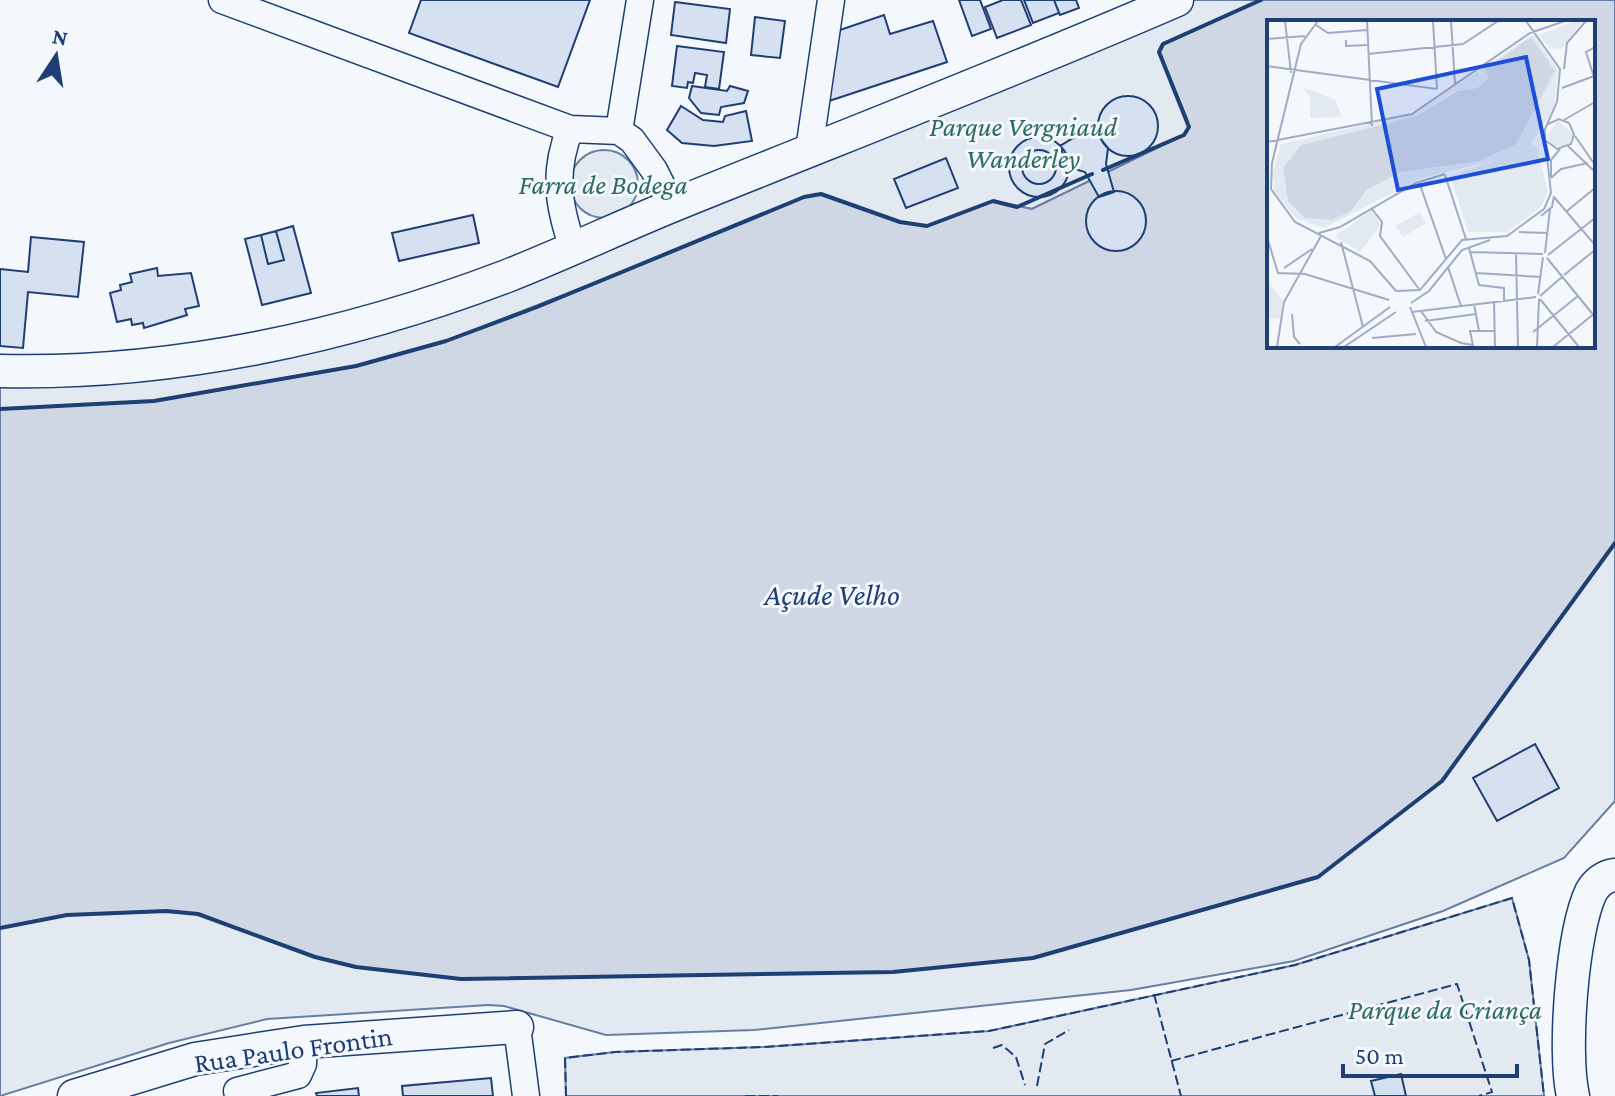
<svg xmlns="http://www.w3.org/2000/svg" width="1615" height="1096" font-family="'Crimson Pro',serif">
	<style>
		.green { fill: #e3e9f0; stroke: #687fa3; stroke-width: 2 }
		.water { fill: #cfd7e4; stroke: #687fa3; stroke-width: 2; fill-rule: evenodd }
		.building { fill: #d5e0f0; stroke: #1d3f73; stroke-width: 2 }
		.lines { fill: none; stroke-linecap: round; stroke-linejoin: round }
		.minor-casing { stroke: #1d3f73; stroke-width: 29 }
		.major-casing { stroke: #1d3f73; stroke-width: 35 }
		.minor { stroke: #f4f7fb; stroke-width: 26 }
		.major { stroke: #f4f7fb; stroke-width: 32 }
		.fence { stroke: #1d3f73; stroke-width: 2; stroke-dasharray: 10 4; stroke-linecap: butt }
		.wall { stroke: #1d3f73; stroke-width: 4 }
		.labels { text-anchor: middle; stroke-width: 6; stroke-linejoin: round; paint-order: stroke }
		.park-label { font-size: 28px; font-style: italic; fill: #2c6c60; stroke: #f4f7fb }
		.street-label { font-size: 28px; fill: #1d3f73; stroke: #f4f7fb }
		.water-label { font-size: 30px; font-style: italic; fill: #1d3f73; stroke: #f4f7fb }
		.inset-road { fill: none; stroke: #9eadc5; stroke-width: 2 }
		.view { fill: #1d4ed8; fill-opacity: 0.15; stroke: #1d4ed8; stroke-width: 4 }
		.inset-edge { fill: none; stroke: #1d3f73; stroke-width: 4 }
	</style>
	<rect width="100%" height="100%" fill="#f4f7fb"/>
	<path class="green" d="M1193 0H1261L1163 44 1159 52 1186 116 1189 127 1184 135 1032 209 993 201 927 226 900 222 821 194 446 341 356 366 154 401 0 409V377L337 335 921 116Z
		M570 184a34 34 0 1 1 68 0a34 34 0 1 1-68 0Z
		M1615 543V801L1564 858 1443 911 1294 961 1131 990 754 1030 606 1035 504 1006 488 1005 267 1019 169 1043 0 1096V928L67 915 166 911 198 914 315 957 356 967 461 979 893 972 1033 958 1318 877 1442 781Z
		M1512 898 1529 960 1544 1096H566L565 1058 615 1052 764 1047 989 1031 1295 965Z"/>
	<path class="water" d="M1261 0H1615V543L1442 781 1318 877 1033 958 893 972 461 979 356 967 315 957 197 914 166 911 67 915 0 928V409L154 401 356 366 446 341 537 307 804 197 821 194 900 222 927 226 993 201 1032 209 1184 135 1189 127 1186 116 1159 52 1163 44ZM1269 22H1593V346H1269Z"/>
	<path class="building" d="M421 0H590L558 87 409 33Z
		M959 0H980L991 29 972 36Z
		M1003 0H1021L1031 25 997 38 985 7Z
		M1024 0H1054L1059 13 1033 23Z
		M1054 0H1076L1079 8 1060 15Z
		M675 2 730 9 726 43 671 35Z
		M884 15 890 34 933 21 947 62 826 102 834 32Z
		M755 17 785 21 780 58 751 55Z
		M677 46 724 52 719 89 705 87 707 75 695 73 693 83 688 82 687 88 672 86Z
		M692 86 727 91 730 86 748 91 744 103 721 107 719 115 701 113 689 98Z
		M1098 126a30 30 0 1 1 60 0a30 30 0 1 1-60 0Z
		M681 106 703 120 723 122 725 116 746 111 752 141 714 146 682 143 667 130Z
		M1098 123 1100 138 1108 148 1106 164 1114 192 1099 197 1085 172 1068 167 1060 146Z
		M1009 167a30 30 0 1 1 60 0a30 30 0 1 1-60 0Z
		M1022 167a17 17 0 1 1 34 0a17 17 0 1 1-34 0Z
		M946 158 958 188 906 208 894 179Z
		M1086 221a30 30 0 1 1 60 0a30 30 0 1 1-60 0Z
		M473 215 479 243 399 261 392 233Z
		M293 226 311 293 262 305 245 239 261 235 268 264 284 260 276 231Z
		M276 231 284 260 268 264 261 235Z
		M31 237 84 242 78 297 28 292 23 348 0 346V269L28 272Z
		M157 268 158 276 191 273 199 306 185 309 187 315 144 328 143 323 132 325 131 319 117 322 110 293 121 290 120 285 132 282 130 274Z
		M1535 744 1559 788 1497 821 1473 778Z
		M1401 1074 1406 1096H1375L1371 1081Z
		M491 1078 493 1096H403L402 1086Z
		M358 1088 359 1096H317L316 1093Z"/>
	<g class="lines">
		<defs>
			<path id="minor" d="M222 0 570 129 619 131 632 140 654 170 672 206
				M570 129C553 172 558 205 573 248
				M619 131 640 0
				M809 150 831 0
				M517 1027 526 1096
				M237 1091 298 1075 303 1064 304 1042"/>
			<path id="major" d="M0 371C172 375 347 337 507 276 563 254 618 228 674 205 842 137 1011 72 1177 0
				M74 1096 195 1059 304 1042 517 1027
				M1573 1096C1563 1053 1572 932 1591 892 1596 883 1605 876 1615 875"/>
		</defs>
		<use href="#minor" class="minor-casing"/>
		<use href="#major" class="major-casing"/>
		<use href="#minor" class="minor"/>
		<use href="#major" class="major"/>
		<path class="fence" d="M1154 994 1181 1096
			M993 1048 1002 1045 1016 1057 1025 1085
			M1171 1061 1457 984 1492 1092 1479 1096
			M1037 1086 1045 1044 1069 1030
			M566 1096 565 1058 615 1052 764 1047 989 1031 1295 965 1512 898 1529 960 1544 1096
			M745 1096H778"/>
		<path class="wall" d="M1103 170 1184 135 1189 127 1159 52 1163 44 1261 0
			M0 409 154 401 356 366 446 341 537 307 804 197 821 194 900 222 927 226 993 201 1017 207 1092 174
			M0 928 67 915 166 911 198 914 315 957 356 967 461 979 893 972 1033 958 1318 877 1442 781 1615 543"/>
	</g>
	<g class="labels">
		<g class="park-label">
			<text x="1023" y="136">Parque Vergniaud<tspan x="1023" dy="32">Wanderley</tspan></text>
			<text x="603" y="194">Farra de Bodega</text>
			<text x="1445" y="1019">Parque da Criança</text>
		</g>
		<g class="street-label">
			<text transform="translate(293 1049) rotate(-8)" y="10">Rua Paulo Frontin</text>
		</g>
		<g class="water-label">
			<text x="832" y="605">Açude Velho</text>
		</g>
	</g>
	<g transform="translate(1267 20)">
		<rect width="328" height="328" fill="#f4f7fb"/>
		<path d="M308 1H315L295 29 282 28 272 15ZM267 14 291 50 287 88 264 123 270 128 281 172 274 187 240 212H201L183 156 232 139 155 158 57 208 30 199 7 172 6 152 14 124 148 93ZM218 51H288L249 124 212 141 134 152 102 169 83 192 65 200 28 191 21 182 16 148 34 125 150 96 188 71 209 68 222 58ZM36 68 68 79 75 97 43 98V77ZM291 101 306 113 301 125 286 127 279 116ZM105 190 114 205 93 232 68 216ZM153 192 159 203 136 217 129 206ZM0 259 16 282 13 298 0 299Z" fill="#e3e9f0" fill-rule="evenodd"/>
		<path d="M264 17 288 51 249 124 212 141 134 152 101 169 83 192 65 200 38 198 21 182 16 148 34 125 150 96 190 71 210 68 222 58 218 50Z" fill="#cfd7e4"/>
		<path class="inset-road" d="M18 1 24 53M51 1 34 24 5 143 4 169 28 202 103 241 129 271M100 1 105 106M166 1 170 69M184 1 188 64M259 1 293 49 290 82 278 109V120L290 129 304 124 307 114 302 103 292 99 281 104M49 5 61 13 100 10M0 19 38 16M79 20V26L100 25M328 27 319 32 328 60M101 34 196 24 231 1M0 46 170 69M297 49 300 23 319 1M295 68 327 56M297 100 328 82M308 116 328 145M0 122 145 94 263 13 298 1M301 126 328 152M178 155 199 219M284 157V140L293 129M284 158 294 149 321 143M152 162 179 239M287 177 328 225M105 189 115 202 113 216 152 269M300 191 328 168M274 196 285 187 287 176M252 212 281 213M52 213 73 207 149 163 178 154M0 217 11 253 38 254 122 280M74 222 96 307M202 228 212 265 237 268V281M203 232 276 234M249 233 251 327M278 233 283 189M281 235 328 198M280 238 328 297M181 247 194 286M17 248 45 229M209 253 274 257M297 255 328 230M129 271 153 270 195 220 240 216 277 189 284 173 278 118M271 274 276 237M273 276 295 257M273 279 312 327M227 282 228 327M144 283 162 271 195 230 223 220M207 284 212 311M143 287 159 327M154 291 169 312 194 323 206 325 203 311H227M145 292 269 277M25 294 27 317 33 324M158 301 209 294M266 312 311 276M105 318 149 314M10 327 17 282 54 216M68 327 123 287M77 327 129 292M270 327 272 279M286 327 328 293"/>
		<path class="view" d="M259 37 281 139 131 170 110 69Z"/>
		<rect width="328" height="328" class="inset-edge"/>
	</g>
	<g transform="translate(56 56) rotate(12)" stroke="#f4f7fb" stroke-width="6" paint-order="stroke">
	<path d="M0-6L14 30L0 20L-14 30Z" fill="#1d3f73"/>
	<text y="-12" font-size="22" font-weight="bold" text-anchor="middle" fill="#1d3f73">N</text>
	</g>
	<path d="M1343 1064v12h174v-12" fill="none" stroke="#1d3f73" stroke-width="4"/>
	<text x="1355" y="1064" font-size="24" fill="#1d3f73" stroke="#f4f7fb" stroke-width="6" paint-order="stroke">50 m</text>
</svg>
